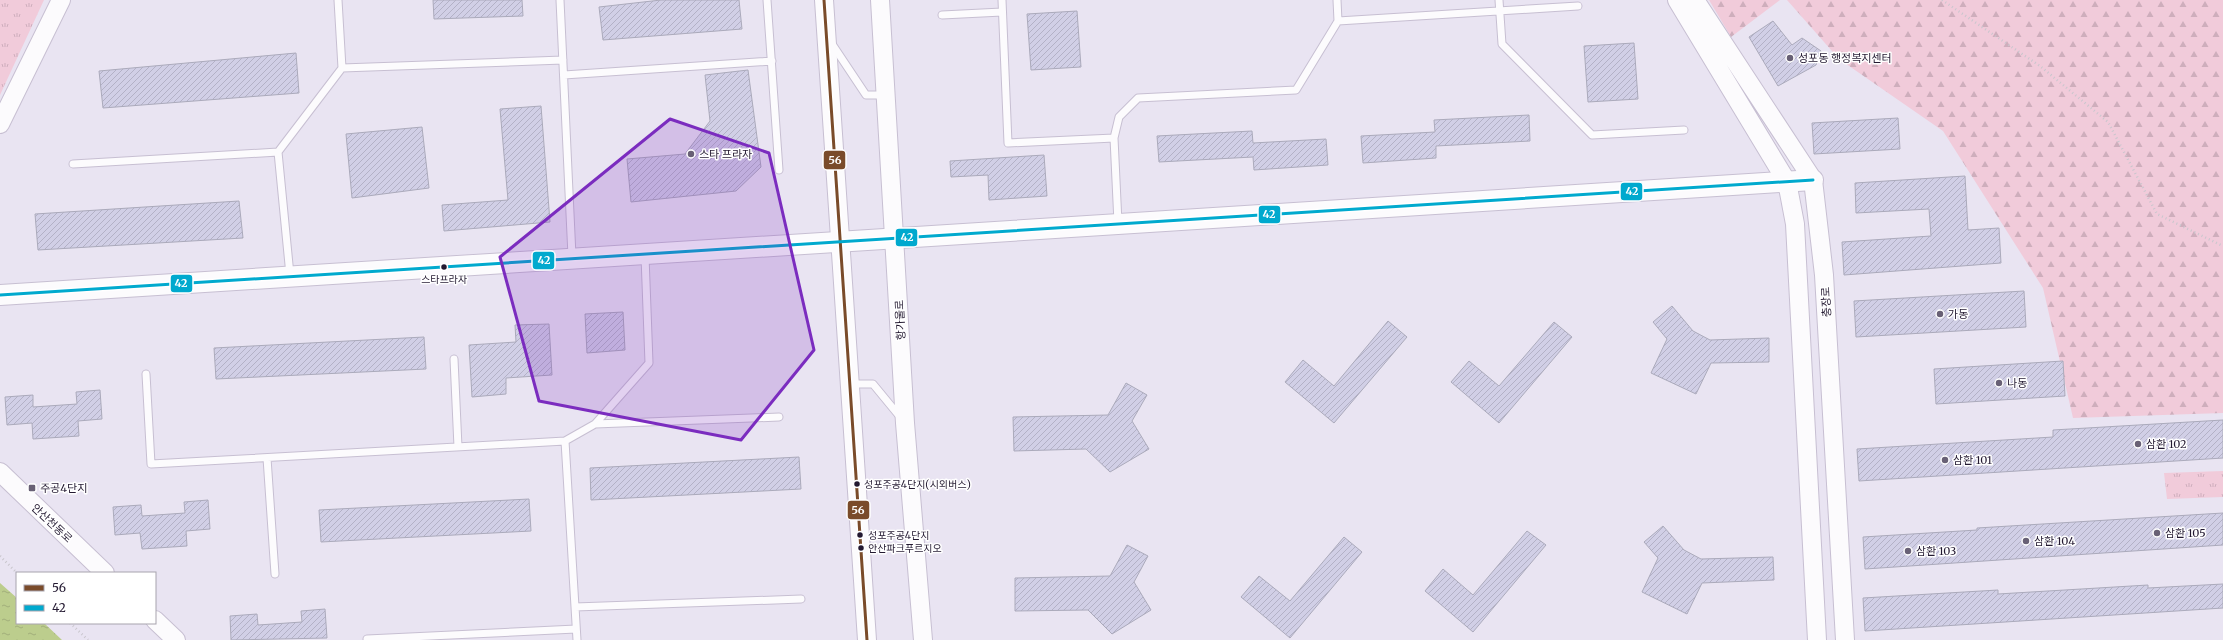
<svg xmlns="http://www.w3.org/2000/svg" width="2223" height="640" font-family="Merriweather,'Noto Sans KR',serif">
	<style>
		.forest { fill: url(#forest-firs) }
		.park { fill: url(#park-tufts) }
		.water { fill: url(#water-ripples) }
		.building { fill: url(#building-hatch); stroke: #abaabb }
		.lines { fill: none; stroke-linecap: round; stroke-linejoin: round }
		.service-casing { stroke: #c7bfd2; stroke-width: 9 }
		.tertiary-casing { stroke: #c7bfd2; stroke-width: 20 }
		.secondary-casing { stroke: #c7bfd2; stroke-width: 22 }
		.path { stroke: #c9c6cd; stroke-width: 2.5; stroke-dasharray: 1 3; stroke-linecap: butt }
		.service { stroke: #fcfbfd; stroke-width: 7 }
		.tertiary { stroke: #fcfbfd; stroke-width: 18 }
		.secondary { stroke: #fcfbfd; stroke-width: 20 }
		.bus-1-casing { stroke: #fff; stroke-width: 6 }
		.bus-2-casing { stroke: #fff; stroke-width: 6 }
		.bus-1 { stroke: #7a4b2a; stroke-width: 3 }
		.bus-2 { stroke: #00a9ce; stroke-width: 3 }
		.marked { fill: #7b2cbf; fill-opacity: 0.2; stroke: #7b2cbf; stroke-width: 3; stroke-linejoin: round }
		.poi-dot { fill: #686075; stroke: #fff; stroke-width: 1.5 }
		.bus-dot { fill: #231931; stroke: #fff; stroke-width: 1.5 }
		.labels { text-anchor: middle; stroke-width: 3; stroke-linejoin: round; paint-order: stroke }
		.bus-label { font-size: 10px; fill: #231931; stroke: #fff; text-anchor: start }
		.poi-label { font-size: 11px; fill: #231931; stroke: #fff; text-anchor: start }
		.street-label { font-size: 11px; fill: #231931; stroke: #fff }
		.line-badge { stroke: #fff; stroke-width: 1.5 }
		.badge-label { font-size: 11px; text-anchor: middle; font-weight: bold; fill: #fff }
	</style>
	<defs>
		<pattern id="forest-firs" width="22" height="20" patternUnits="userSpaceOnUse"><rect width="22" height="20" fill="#f1cbda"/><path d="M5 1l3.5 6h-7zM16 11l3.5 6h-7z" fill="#ceaebc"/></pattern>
		<pattern id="park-tufts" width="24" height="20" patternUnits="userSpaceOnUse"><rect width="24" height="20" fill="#f1cbda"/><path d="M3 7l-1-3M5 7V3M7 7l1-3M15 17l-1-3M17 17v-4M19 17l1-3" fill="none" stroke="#ceaebc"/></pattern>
		<pattern id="water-ripples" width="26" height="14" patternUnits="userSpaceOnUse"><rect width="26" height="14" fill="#bccd8d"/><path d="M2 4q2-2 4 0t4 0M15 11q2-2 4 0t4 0" fill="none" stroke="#a1af7a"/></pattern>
		<pattern id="building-hatch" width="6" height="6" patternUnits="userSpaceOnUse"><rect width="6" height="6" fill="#d1cfe6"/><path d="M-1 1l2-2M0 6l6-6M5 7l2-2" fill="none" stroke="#b3b1c6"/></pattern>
	</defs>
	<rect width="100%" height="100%" fill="#e9e4f2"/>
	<path class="forest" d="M1709 0H1780L1731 37Z
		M1787 0H2223V413L2073 418 2043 288 1943 131 1839 59Z"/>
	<path class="park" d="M0 0H44L0 95Z
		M2223 471V497L2167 499 2164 473Z"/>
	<path class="water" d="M0 583 17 598V623H44L62 640H0Z"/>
	<path class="building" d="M433 0H522L523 16 434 19Z
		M661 0H739L742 29 603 40 599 7Z
		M1077 11 1081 67 1031 70 1027 14Z
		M1773 21 1792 45 1802 38 1821 51 1816 65 1778 86 1749 37Z
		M1634 43 1638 99 1588 102 1584 46Z
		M296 53 299 93 103 108 99 71Z
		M748 70 761 167 736 191 631 202 627 159 685 154 710 121 705 75Z
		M541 106 550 222 444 231 442 205 508 200 500 109Z
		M1529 115 1530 141 1436 146V158L1363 163 1361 136 1435 132 1434 120Z
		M1898 118 1900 149 1814 154 1812 123Z
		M422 127 429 188 352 198 346 134Z
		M1252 131 1253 143 1326 139 1328 165 1254 170 1253 157 1159 162 1157 136Z
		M1044 155 1047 196 989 200 988 175 951 177 950 161Z
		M1965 176 1968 230 1999 228 2001 263 1844 275 1842 242 1931 236 1929 209 1856 213 1855 183Z
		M239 201 243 238 38 250 35 214Z
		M2024 291 2026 327 1856 337 1854 301Z
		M1672 306 1693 331 1710 340 1769 338V362L1711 363 1696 394 1651 373 1667 339 1653 322Z
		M623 312 625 350 587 353 585 314Z
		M1388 321 1407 337 1334 423 1285 382 1303 360 1334 386Z
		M1554 322 1572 337 1499 423 1451 382 1469 361 1499 386Z
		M549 324 552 375 506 378V394L472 397 469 345 516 342 515 325Z
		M424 337 426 369 216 379 214 348Z
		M2063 361 2065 396 1936 404 1934 369Z
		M1126 383 1147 395 1132 421 1149 449 1110 472 1086 449 1014 451 1013 417 1108 415Z
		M100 390 102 419 78 421 79 436 33 439 32 423 7 425 5 397 33 395V407L77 404 76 392Z
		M2223 420V458L1859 481 1857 449 2053 437V430Z
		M799 457 801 489 591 500 590 468Z
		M529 499 531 531 321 542 319 510Z
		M208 500 210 529 186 531 187 546 142 549 140 533 115 535 113 507 141 505 142 516 185 513 184 502Z
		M2223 513V545L1865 569 1863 537 1977 530V528Z
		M1663 526 1684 550 1701 559 1773 557 1774 580 1702 583 1687 614 1642 592 1658 558 1644 542Z
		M1527 531 1546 545 1473 632 1425 591 1443 569 1473 595Z
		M1344 537 1362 552 1290 638 1241 597 1259 576 1290 601Z
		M1127 545 1148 556 1134 582 1151 610 1112 634 1088 610 1015 611V578L1110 576Z
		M2223 584V608L1865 631 1863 598 1998 590V594L2148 585V588Z
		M325 609 327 638 231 640 230 616 257 614 258 625 302 622 301 611Z"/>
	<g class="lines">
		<defs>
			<path id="service" d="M338 0 342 68 563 60
				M560 0 572 256
				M767 0 779 170
				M1002 0 1008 143 1114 138
				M1499 0 1502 44 1592 135 1684 130
				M942 15 1002 12
				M1338 21 1578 6
				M832 44 866 95H886
				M564 75 772 61
				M278 152 342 68
				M73 164 278 152 290 275
				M1118 223 1114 138 1119 117 1138 98 1296 90 1338 21 1337 0
				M454 359 458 447
				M146 374 151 464 565 441 577 640
				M850 384H873L901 418
				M595 424 779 417
				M565 441 595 424 649 363 645 256
				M267 458 275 574
				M575 607 801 599
				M367 639 576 629"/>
			<path id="tertiary" d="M824 0 867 640
				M880 0 905 423 923 640
				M1677 0 1787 182 1795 224 1817 640
				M1695 0 1813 180 1824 275 1845 640
				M0 124 61 0
				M0 472 105 573
				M155 620 176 640"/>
			<path id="secondary" d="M0 295 1813 180"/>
		</defs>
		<use href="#service" class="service-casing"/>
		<use href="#tertiary" class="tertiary-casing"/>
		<use href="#secondary" class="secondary-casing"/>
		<path class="path" d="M1942 0 2040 66 2108 122 2157 214 2223 246
			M0 556 17 573
			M70 623 88 640"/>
		<use href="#service" class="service"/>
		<use href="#tertiary" class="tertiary"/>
		<use href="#secondary" class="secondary"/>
		<defs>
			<path id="bus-1" d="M824 0 867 640"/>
			<path id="bus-2" d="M0 295 1813 180"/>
		</defs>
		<use href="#bus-1" class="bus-1-casing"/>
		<use href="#bus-2" class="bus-2-casing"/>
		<use href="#bus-1" class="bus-1"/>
		<use href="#bus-2" class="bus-2"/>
	</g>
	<path class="marked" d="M670 119 769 153 814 350 741 440 539 401 500 257Z"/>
	<g class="poi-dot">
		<circle cx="1790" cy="58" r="4"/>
		<circle cx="691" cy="154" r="4"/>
		<circle cx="1940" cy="314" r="4"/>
		<circle cx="1999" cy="383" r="4"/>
		<circle cx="2138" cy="444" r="4"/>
		<circle cx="1945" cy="460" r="4"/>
		<rect x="28" y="484" width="8" height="8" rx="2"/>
		<circle cx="2157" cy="533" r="4"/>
		<circle cx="2026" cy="541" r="4"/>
		<circle cx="1908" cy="551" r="4"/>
	</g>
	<g class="bus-dot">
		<circle cx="444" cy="267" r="3.5"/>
		<circle cx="857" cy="484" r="3.5"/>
		<circle cx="860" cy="535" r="3.5"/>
		<circle cx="861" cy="548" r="3.5"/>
	</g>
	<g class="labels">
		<g class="bus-label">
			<text x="444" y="283" text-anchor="middle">스타프라자</text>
			<text x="864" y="488">성포주공4단지(시외버스)</text>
			<text x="868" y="539">성포주공4단지</text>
			<text x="868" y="552">안산파크푸르지오</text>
		</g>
		<g class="poi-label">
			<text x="1798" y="62">성포동 행정복지센터</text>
			<text x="699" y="158">스타 프라자</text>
			<text x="1948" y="318">가동</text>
			<text x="2007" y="387">나동</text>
			<text x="2146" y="448">삼환 102</text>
			<text x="1953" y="464">삼환 101</text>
			<text x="40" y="492">주공4단지</text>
			<text x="2165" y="537">삼환 105</text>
			<text x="2034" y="545">삼환 104</text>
			<text x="1916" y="555">삼환 103</text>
		</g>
		<g class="street-label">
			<text transform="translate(1826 302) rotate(-93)" y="4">충장로</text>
			<text transform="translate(900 320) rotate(-93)" y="4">항가울로</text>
			<text transform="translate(52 523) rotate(43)" y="4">안산천동로</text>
		</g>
	</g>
	<g class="line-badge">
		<rect x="823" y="150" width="23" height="20" rx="4" fill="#7a4b2a"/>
		<rect x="1620" y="182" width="23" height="19" rx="4" fill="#00a9ce"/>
		<rect x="1258" y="205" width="23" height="19" rx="4" fill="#00a9ce"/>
		<rect x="895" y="228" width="23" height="19" rx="4" fill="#00a9ce"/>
		<rect x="532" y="251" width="23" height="19" rx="4" fill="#00a9ce"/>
		<rect x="170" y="274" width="23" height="19" rx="4" fill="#00a9ce"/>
		<rect x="847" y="500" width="23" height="20" rx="4" fill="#7a4b2a"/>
	</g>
	<g class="badge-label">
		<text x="835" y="164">56</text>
		<text x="1632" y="195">42</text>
		<text x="1269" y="218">42</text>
		<text x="907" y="241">42</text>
		<text x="544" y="264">42</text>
		<text x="181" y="287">42</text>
		<text x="858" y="514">56</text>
	</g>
	<rect x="16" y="572" width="140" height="52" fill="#ffffff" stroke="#a7a3ad"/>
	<rect x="24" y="585" width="20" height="6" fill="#7a4b2a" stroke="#a7a3ad"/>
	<text x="52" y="592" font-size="12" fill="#231931">56</text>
	<rect x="24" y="605" width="20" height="6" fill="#00a9ce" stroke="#a7a3ad"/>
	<text x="52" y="612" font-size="12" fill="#231931">42</text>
</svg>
